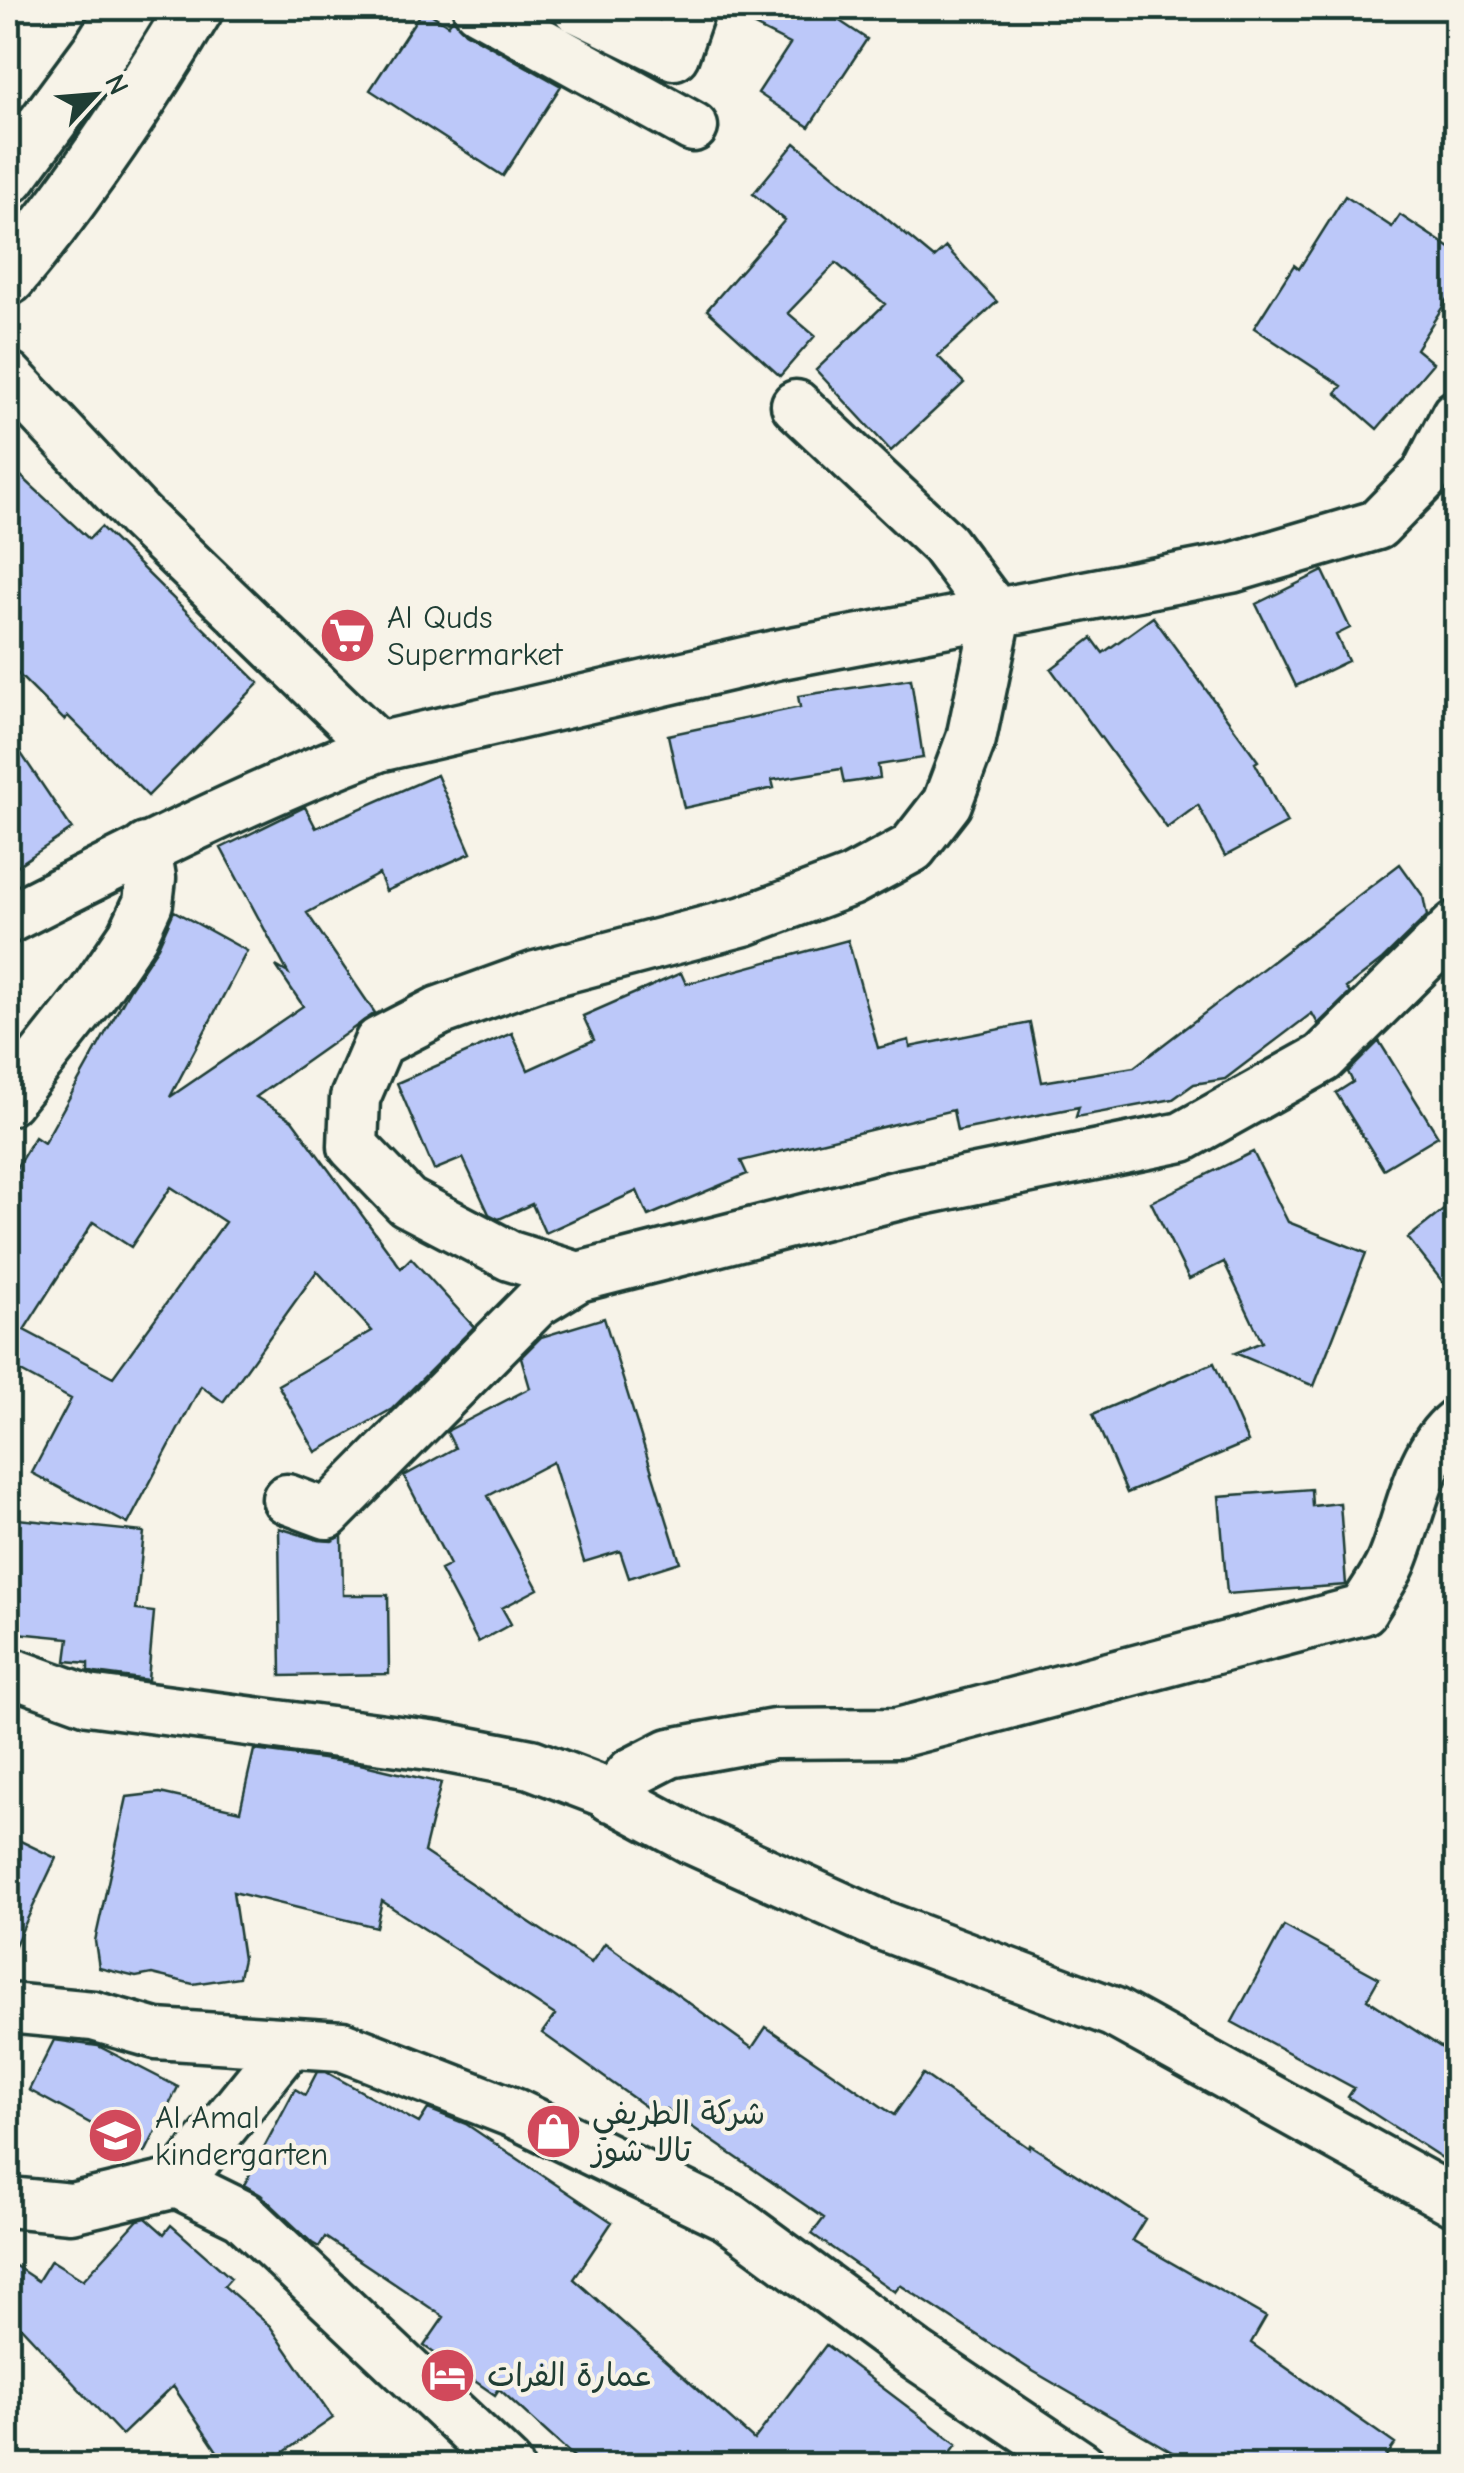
<svg xmlns="http://www.w3.org/2000/svg" width="1464" height="2473" font-family="'Comic Neue','Playpen Sans Arabic',sans-serif">
	<style>
		.building { fill: #bcc8f9; stroke: #1f3d34; stroke-width: 2.5; fill-rule: evenodd }
		.lines { fill: none; stroke-linecap: round; stroke-linejoin: round }
		.minor-casing { stroke: #1f3d34; stroke-width: 55 }
		.major-casing { stroke: #1f3d34; stroke-width: 62 }
		.minor { stroke: #f7f3e8; stroke-width: 48 }
		.major { stroke: #f7f3e8; stroke-width: 55 }
		.labels { text-anchor: middle; stroke-width: 9; stroke-linejoin: round; paint-order: stroke }
		.poi-label { font-size: 32px; fill: #1f3d34; stroke: #f7f3e8; text-anchor: start }
	</style>
	<rect width="100%" height="100%" fill="#f7f3e8"/>
	<filter id="ink" filterUnits="userSpaceOnUse"><feTurbulence type="fractalNoise" baseFrequency=".01" numOctaves="2"/><feDisplacementMap in="SourceGraphic" scale="20" xChannelSelector="R" yChannelSelector="G"/><feConvolveMatrix kernelMatrix="1 2 1 2 8 2 1 2 1" color-interpolation-filters="sRGB"/></filter>
	<g filter="url(#ink)">
		<path class="building" d="M719 8H820L867 39 809 127 758 93 790 44Z
			M423 9 448 25 453 18 465 32 561 86 503 176 370 90Z
			M795 143 934 258 946 247 997 302 938 356 964 383 891 451 816 370 885 304 836 263 788 313 815 336 780 376 707 310 785 220 753 194Z
			M1345 196 1392 227 1400 215 1456 252V286L1416 349 1433 363 1377 429 1336 393 1342 386 1254 328 1294 265 1299 269Z
			M8 464 89 539 101 527 259 683 148 796 68 716 64 720 8 664Z
			M1323 571 1350 628 1336 635 1348 661 1296 686 1256 604Z
			M1153 617 1258 761 1255 763 1287 823 1225 856 1198 805 1167 828 1051 669 1092 638 1103 653Z
			M911 679 923 758 878 765 880 778 844 783 841 769 772 780 774 788 684 808 668 735 800 707 798 696Z
			M8 734 72 829 8 872Z
			M437 775 471 853 386 891 379 874 307 913 375 1013 256 1097 292 1120 401 1268 411 1258 474 1327 392 1409 316 1452 278 1385 372 1331 317 1271 223 1402 201 1386 128 1524 32 1473 71 1399 8 1365V1181L35 1137 44 1143 130 989 158 947 174 911 247 951 170 1097 303 1006 276 966 288 973 221 848 305 807 316 828ZM171 1187 225 1222 113 1377 24 1330 93 1222 131 1247Z
			M1400 864 1423 896 1427 916 1382 960 1346 988 1350 993 1318 1024 1312 1013 1225 1079 1194 1084 1173 1099 1076 1117 1079 1107 957 1131 953 1110 741 1161 747 1174 648 1216 637 1191 545 1233 532 1204 499 1219 489 1214 463 1158 434 1170 397 1083 512 1033 528 1070 594 1040 583 1016 681 973 686 984 848 940 878 1048 909 1040 910 1047 1030 1023 1042 1082 1134 1067Z
			M1379 1041 1438 1136 1383 1169 1336 1093 1353 1082 1348 1072Z
			M1253 1152 1288 1222 1366 1253 1314 1386 1235 1353 1262 1342 1224 1262 1189 1279 1151 1202Z
			M1456 1200V1299L1408 1238Z
			M604 1318 680 1562 629 1578 620 1551 584 1562 553 1462 488 1496 538 1589 502 1608 511 1624 478 1642 440 1570 450 1565 404 1476 455 1448 447 1432 449 1430 530 1388 521 1357 541 1337Z
			M1214 1363 1248 1442 1127 1493 1093 1414Z
			M1311 1489 1312 1506 1340 1503 1346 1585 1227 1594 1219 1496Z
			M8 1518 144 1532 136 1610 154 1612 148 1680 95 1673 88 1671V1663L66 1661 69 1638 8 1632Z
			M279 1528 318 1540 332 1541 342 1536 343 1595H388L389 1674 281 1676Z
			M254 1750 360 1764 441 1783 424 1852 591 1963 605 1943 752 2048 766 2027 894 2115 923 2074 1029 2148 1030 2145 1145 2219 1132 2240 1266 2317 1251 2343 1395 2444 1380 2466H1196L1031 2370 900 2285 895 2292 812 2234 824 2218 666 2109 660 2117 542 2033 555 2015 382 1901 376 1927 233 1892 243 1959 239 1977 193 1984 152 1974 136 1977 99 1968 95 1941 127 1797 160 1793 240 1811Z
			M8 1835 56 1858 8 1960Z
			M1284 1926 1379 1978 1367 1999 1456 2057V2167L1348 2097 1354 2088 1232 2022Z
			M54 2040 98 2046 178 2087 145 2153 29 2090Z
			M317 2072H326L419 2123 428 2109 466 2124 612 2222 574 2279 754 2440 826 2345 957 2444 941 2466H584L499 2389 495 2395 424 2346 444 2317 325 2237 319 2247 312 2243 261 2195 244 2185 295 2089 305 2095Z
			M146 2218 164 2234 171 2225 231 2278 224 2286 270 2326 333 2418 264 2466H227L173 2386 122 2435 8 2313V2261L38 2281 51 2260 83 2280 138 2220Z"/>
		<g class="lines">
			<defs>
				<path id="minor" d="M478 8 693 127
					M577 8 674 55 690 9
					M8 376 139 516 378 747
					M796 405 944 544 997 615 971 739 947 803 912 848 851 881 744 921 536 976 439 1011 379 1042 355 1098 353 1146 407 1202 510 1256 578 1277 903 1194 1182 1137 1323 1058 1456 926
					M8 919C129 857 250 796 378 747L776 655 1231 568 1377 525 1425 476 1456 415
					M8 1101 92 995 133 935 148 903 151 878 146 848
					M287 1499 327 1514 537 1302 578 1277
					M8 1671 88 1700 437 1746 531 1764 602 1791 691 1839 881 1925 1113 2012 1456 2202
					M611 1797 631 1773 670 1753 774 1734 898 1733 1363 1610C1372 1594 1384 1579 1391 1563 1410 1519 1418 1454 1456 1423
					M8 2008 93 2016 156 2034 342 2046 514 2113 729 2217 915 2354 1081 2466
					M177 2183 290 2043
					M8 2202 71 2208 177 2183 242 2215 508 2466"/>
				<path id="major" d="M8 176 101 50 127 8
					M8 277C78 194 139 101 195 8"/>
			</defs>
			<use href="#minor" class="minor-casing"/>
			<use href="#major" class="major-casing"/>
			<use href="#minor" class="minor"/>
			<use href="#major" class="major"/>
		</g>
	</g>
	<defs>
		<symbol id="supermarket-disc" viewBox="-11 -11 22 22"><circle r="9.5" fill="#d1495b" stroke="#f7f3e8"/><path d="M-6-5.5h2.5l.6 2H6L4.5 2H-2.5L-4.4-4H-6ZM-1.5 3.2a1.3 1.3 0 1 0 .1 0ZM3 3.2a1.3 1.3 0 1 0 .1 0Z" fill="#fff"/></symbol>
		<symbol id="shop-disc" viewBox="-11 -11 22 22"><circle r="9.5" fill="#d1495b" stroke="#f7f3e8"/><path d="M-5-2.5h2.3a2.7 3.5 0 0 1 5.4 0H5L5.5 6h-11ZM-1.5-2.5h3a1.5 2.3 0 0 0-3 0Z" fill="#fff"/></symbol>
		<symbol id="school-disc" viewBox="-11 -11 22 22"><circle r="9.5" fill="#d1495b" stroke="#f7f3e8"/><path d="M0-5L7-2L0 1L-7-2ZM-4 1L0 2.5L4 1V4Q0 6-4 4Z" fill="#fff"/></symbol>
		<symbol id="hotel-disc" viewBox="-11 -11 22 22"><circle r="9.5" fill="#d1495b" stroke="#f7f3e8"/><path d="M-6-4.5h1.5V1H6V5H4.5V3h-9V5H-6ZM-4 0a1.8 1.8 0 1 1 3.6 0ZM.5 0V-2.5h3Q6-2.5 6 0Z" fill="#fff"/></symbol>
	</defs>
	<g fill-rule="evenodd">
		<use href="#supermarket-disc" x="316" y="604" width="63" height="63"/>
		<use href="#shop-disc" x="522" y="2100" width="63" height="63"/>
		<use href="#school-disc" x="84" y="2104" width="63" height="63"/>
		<use href="#hotel-disc" x="416" y="2344" width="63" height="63"/>
	</g>
	<g class="labels">
		<g class="poi-label">
			<text x="387" y="628">Al Quds<tspan x="387" dy="37">Supermarket</tspan></text>
			<text x="592" y="2124">شركة الطريفي<tspan x="592" dy="37">تالا شوز</tspan></text>
			<text x="155" y="2128">Al Amal<tspan x="155" dy="37">kindergarten</tspan></text>
			<text x="487" y="2386">عمارة الفرات</text>
		</g>
	</g>
	<rect width="1464" height="2473" fill="none" stroke="#f7f3e8" stroke-width="40"/>
	<rect x="20" y="20" width="1424" height="2433" fill="none" stroke="#1f3d34" stroke-width="4" filter="url(#ink)"/>
	<g transform="translate(95 95) rotate(64)" stroke="#f7f3e8" stroke-width="8" paint-order="stroke">
	<path d="M0-8L18 38L0 25L-18 38Z" fill="#1f3d34"/>
	<text y="-15" font-size="28" font-weight="bold" text-anchor="middle" fill="#1f3d34">N</text>
	</g>
</svg>
